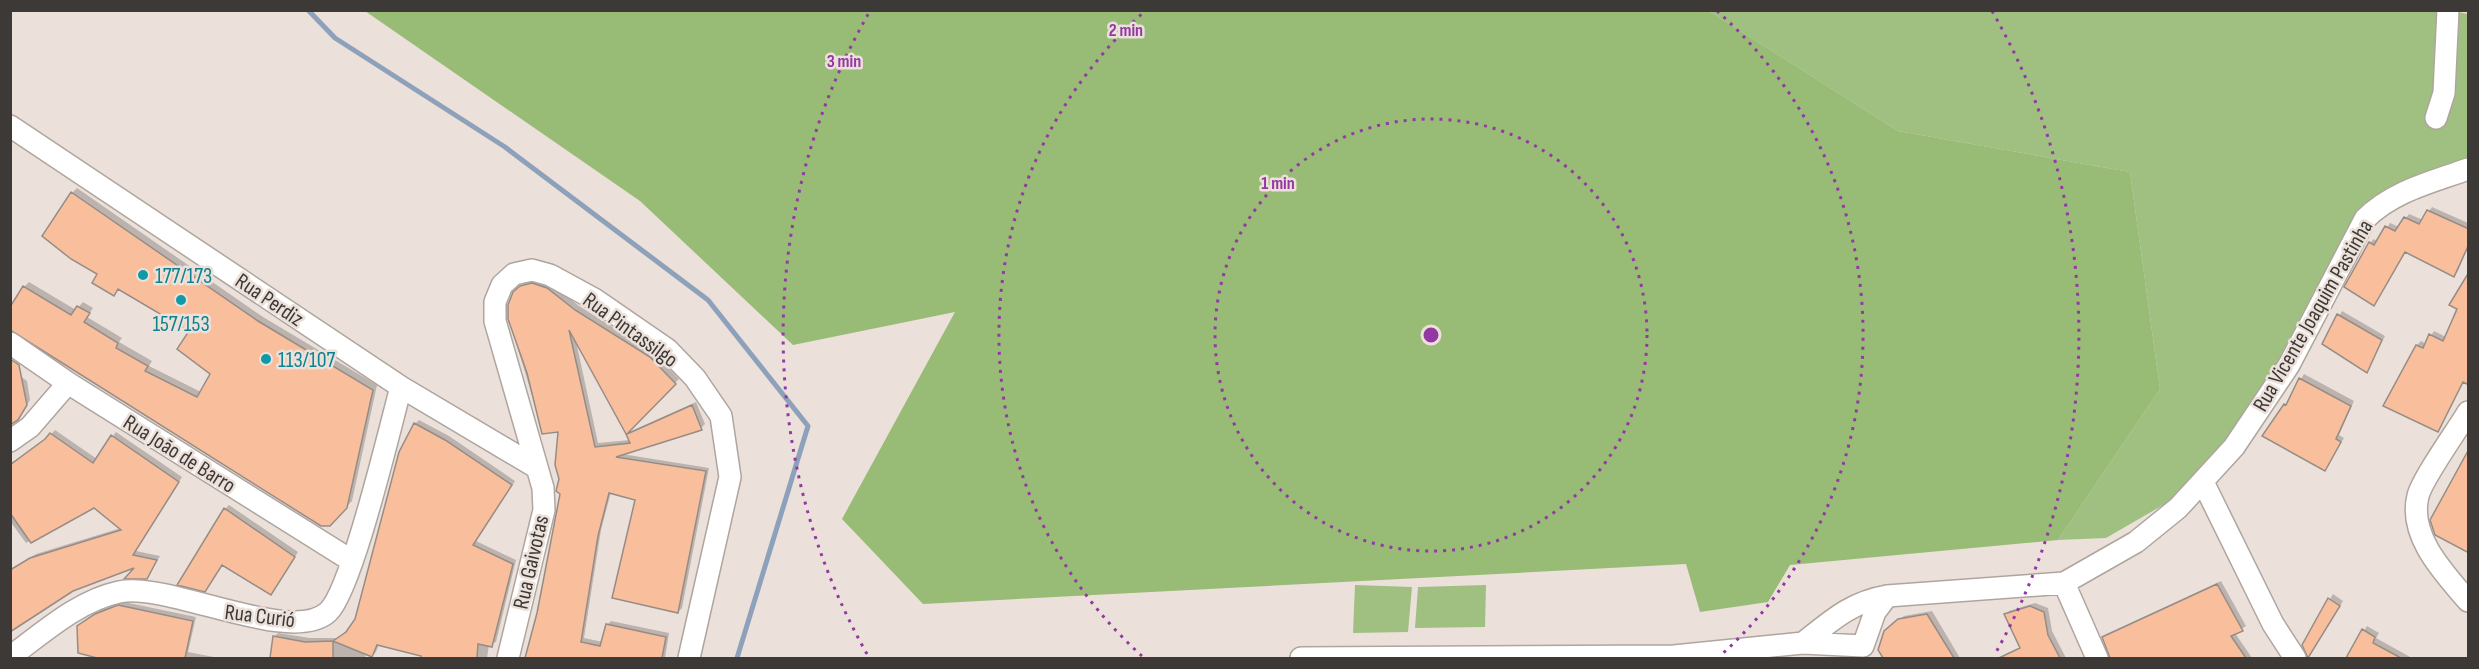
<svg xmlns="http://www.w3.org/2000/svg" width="2479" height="669" font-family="'Sofia Sans Condensed',sans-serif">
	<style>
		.green { fill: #9fc080 }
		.forest { fill: #98bb76 }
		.shadow { fill: #0003 }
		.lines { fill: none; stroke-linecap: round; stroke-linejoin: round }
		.stream { stroke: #8ea1ba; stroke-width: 5 }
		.building { fill: #f9bf9d; stroke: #968c86; stroke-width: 1.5; fill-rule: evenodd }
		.minor-casing { stroke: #afa59f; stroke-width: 24 }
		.minor { stroke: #fff; stroke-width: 21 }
		.ring { fill: none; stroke: #9439a4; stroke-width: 3; stroke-dasharray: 3 6 }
		.culture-dot { fill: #0f9aa8; stroke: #ece0da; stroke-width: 2 }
		.labels { text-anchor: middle; stroke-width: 5; stroke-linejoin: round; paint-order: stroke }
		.culture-label { font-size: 22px; fill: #0d838f; stroke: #ece0da; text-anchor: start }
		.street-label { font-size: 22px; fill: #3d3936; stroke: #ece0da }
		.centre { fill: #9439a4; stroke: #ece0da; stroke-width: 3 }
		.ring-label { font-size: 18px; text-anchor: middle; font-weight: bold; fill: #9439a4; stroke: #ece0da; stroke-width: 5; stroke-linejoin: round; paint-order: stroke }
	</style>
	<rect width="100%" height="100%" fill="#ece0da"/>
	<path class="green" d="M2447 10 2468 14V168L2365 219 2203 482 2106 538 2058 540 2160 389 2130 172 1898 131 1709 11Z
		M1355 585 1412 587 1408 632 1353 633Z
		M1486 585 1485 627 1415 628 1418 587Z"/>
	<path class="forest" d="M1596 11H1709L1898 131 2130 172 2160 389 2058 540 1790 565 1768 602 1700 612 1686 564 923 604 842 519 955 312 793 345 640 201 365 11Z"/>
	<path class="shadow" d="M77 188 263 317 377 385 352 501 329 524 24 287 29 282 76 310 83 302 93 308 87 317 122 338 119 342 152 361 149 366 201 392 212 374 191 330 119 288 113 294 99 274 72 193Z
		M2432 207 2468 223V247L2458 271 2454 275 2406 251 2374 304 2370 243 2374 239 2378 242 2390 223 2399 227 2409 214 2423 220Z
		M2468 276 2464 381 2438 430 2385 405 2417 345 2421 341 2426 344 2434 331 2446 337Z
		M537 280 551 284 579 306 654 353 679 379 626 433 576 341 598 443 630 440 627 433 696 402 705 424 701 428 622 454 709 468 682 608 678 612 637 499 611 492 601 530 584 638 603 642 607 625 611 621 669 633 665 658H528L562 494 560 430 543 432 509 319 514 293 526 282Z
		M2342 311 2385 336 2367 371 2324 343Z
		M10 369 27 381 30 400 22 413Z
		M2304 374 2354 401 2339 435 2344 438 2325 469 2285 405Z
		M419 420 449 436 515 481 476 541 516 560 496 642 489 645 487 658H422L423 655 379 644 376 652 372 656 366 653 365 658H271L274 637 278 633 310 638H339L356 620 415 424Z
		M55 430 97 459 116 432 182 477 136 551 160 556 147 578 140 565 10 570 36 554 121 528 94 506 26 543 10 521V464L48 438Z
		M229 505 298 552 274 589 223 564 209 586 225 509Z
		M2221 581 2246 626 2235 633 2252 658H2199L2195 650 2173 658H2110L2104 638 2108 634Z
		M2333 594 2343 601 2309 657 2303 645Z
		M124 602 196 617 188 652 219 658H106L80 652 83 622 101 610Z
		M2035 603 2048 608 2052 631 2066 658H1997L2021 647 2005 615 2009 611Z
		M1932 611 1960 658H1885L1880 650 1890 627 1904 616Z
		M2367 626 2379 633 2376 638 2412 658H2348Z"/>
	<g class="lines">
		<path class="stream" d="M308 10 335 38 505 147 708 300 808 426 737 658"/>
	</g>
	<path class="building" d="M71 192 258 321 373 390 347 508 330 526H321L10 330V307L23 286 71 315 77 306 90 313 84 322 118 343 116 348 148 366 145 371 197 397 210 374 177 349 189 331 118 289 114 296 92 283 97 274 71 259 42 236Z
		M2427 210 2469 229V244L2454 277 2405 252 2374 306 2344 287 2369 242 2374 245 2385 226 2395 231 2404 217 2419 224Z
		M2469 272V385L2463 382 2438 432 2383 406 2416 345 2423 348 2429 334 2443 341 2457 309 2449 305Z
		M532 283 547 288 575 310 650 357 676 384 627 434 692 405 702 430 616 457 706 471 678 613 612 598 635 500 609 493 598 536 581 642 600 646 606 624 666 637 662 658H525L537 613 560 494 556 491 559 479 555 465 558 432 542 434 527 373 508 319V305L513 292 520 286ZM569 330 626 434 630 443 595 447Z
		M2337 314 2382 340 2367 373 2322 344Z
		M10 359 19 365 27 405 18 420 10 425Z
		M2299 378 2351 406 2336 439 2341 442 2325 471 2262 436 2284 404 2286 405Z
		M414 423 445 440 512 485 473 545 513 564 492 647 478 644 477 658H421V656L377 645 372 657 333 641 346 632 355 619 399 452Z
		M50 433 93 463 111 435 179 482 133 555 157 560 147 579H124L134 568 73 591 10 632V570L30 558 121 530 94 508 31 543 10 513V465L45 439Z
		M2469 449V553L2435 535 2430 520Z
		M224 508 295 557 271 595 222 565 205 592 177 585Z
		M2217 584 2243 631 2231 636 2246 658H2110L2102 637Z
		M2328 598 2340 606 2308 658 2302 645Z
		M118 605 193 621 185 658H97L78 653 77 626 95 614Z
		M2030 606 2044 612 2048 635 2060 658H1999L2020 648 2004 614Z
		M1927 614 1954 658H1883L1878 650 1884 631 1898 619Z
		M2362 629 2375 637 2373 643 2401 658H2346Z
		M273 636 305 642 333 641V658H270Z"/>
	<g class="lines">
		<defs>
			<path id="minor" d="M2436 118 2444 93 2448 10
				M10 126 401 387 534 466
				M10 343 68 383 352 561
				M2468 412C2458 429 2422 479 2418 496 2408 536 2444 573 2468 601
				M10 441 30 427 68 383
				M2203 482 2273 624 2295 658
				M2064 583 2097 658
				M1803 643C1831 621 1851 602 1887 596L2064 583 2136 542 2178 508 2234 447 2289 365 2365 219C2393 191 2432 182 2468 169
				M1863 646 1875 612 1887 596
				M10 657C44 632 78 601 119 592 167 581 291 646 328 612 352 590 390 427 401 387
				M508 658 544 510 543 488 495 321V302L502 285 514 274 532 270 550 275 594 299 668 350 695 378 721 416 730 477 689 658
				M1301 658 1674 656 1803 643 1863 646"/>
		</defs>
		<use href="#minor" class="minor-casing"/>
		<use href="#minor" class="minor"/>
	</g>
	<g class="ring">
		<circle cx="1431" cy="335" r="216"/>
		<path d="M1142 656A432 432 0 0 1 1145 11M1717 11A432 432 0 0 1 1720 656"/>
		<path d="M867 654A648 648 0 0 1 870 11M1992 11A648 648 0 0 1 1995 654"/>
	</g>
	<g class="culture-dot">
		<circle cx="143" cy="275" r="6"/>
		<circle cx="181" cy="300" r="6"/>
		<circle cx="266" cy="359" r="6"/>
	</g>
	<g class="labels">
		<g class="culture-label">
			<text x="155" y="283">177/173</text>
			<text x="181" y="331" text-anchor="middle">157/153</text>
			<text x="278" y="367">113/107</text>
		</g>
		<g class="street-label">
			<text transform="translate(270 299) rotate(34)" y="8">Rua Perdiz</text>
			<text transform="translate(2312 315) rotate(-60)" y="8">Rua Vicente Joaquim Pastinha</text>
			<text transform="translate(631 329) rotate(36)" y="8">Rua Pintassilgo</text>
			<text transform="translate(180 453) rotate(32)" y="8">Rua João de Barro</text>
			<text transform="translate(530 562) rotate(-77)" y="8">Rua Gaivotas</text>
			<text transform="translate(260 615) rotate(7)" y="8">Rua Curió</text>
		</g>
	</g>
	<circle cx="1431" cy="335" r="9" class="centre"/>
	<g class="ring-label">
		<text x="1126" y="36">2 min</text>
		<text x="844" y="67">3 min</text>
		<text x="1278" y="189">1 min</text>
	</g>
	<rect width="2479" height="669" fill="none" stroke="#3d3936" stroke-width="24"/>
</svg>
